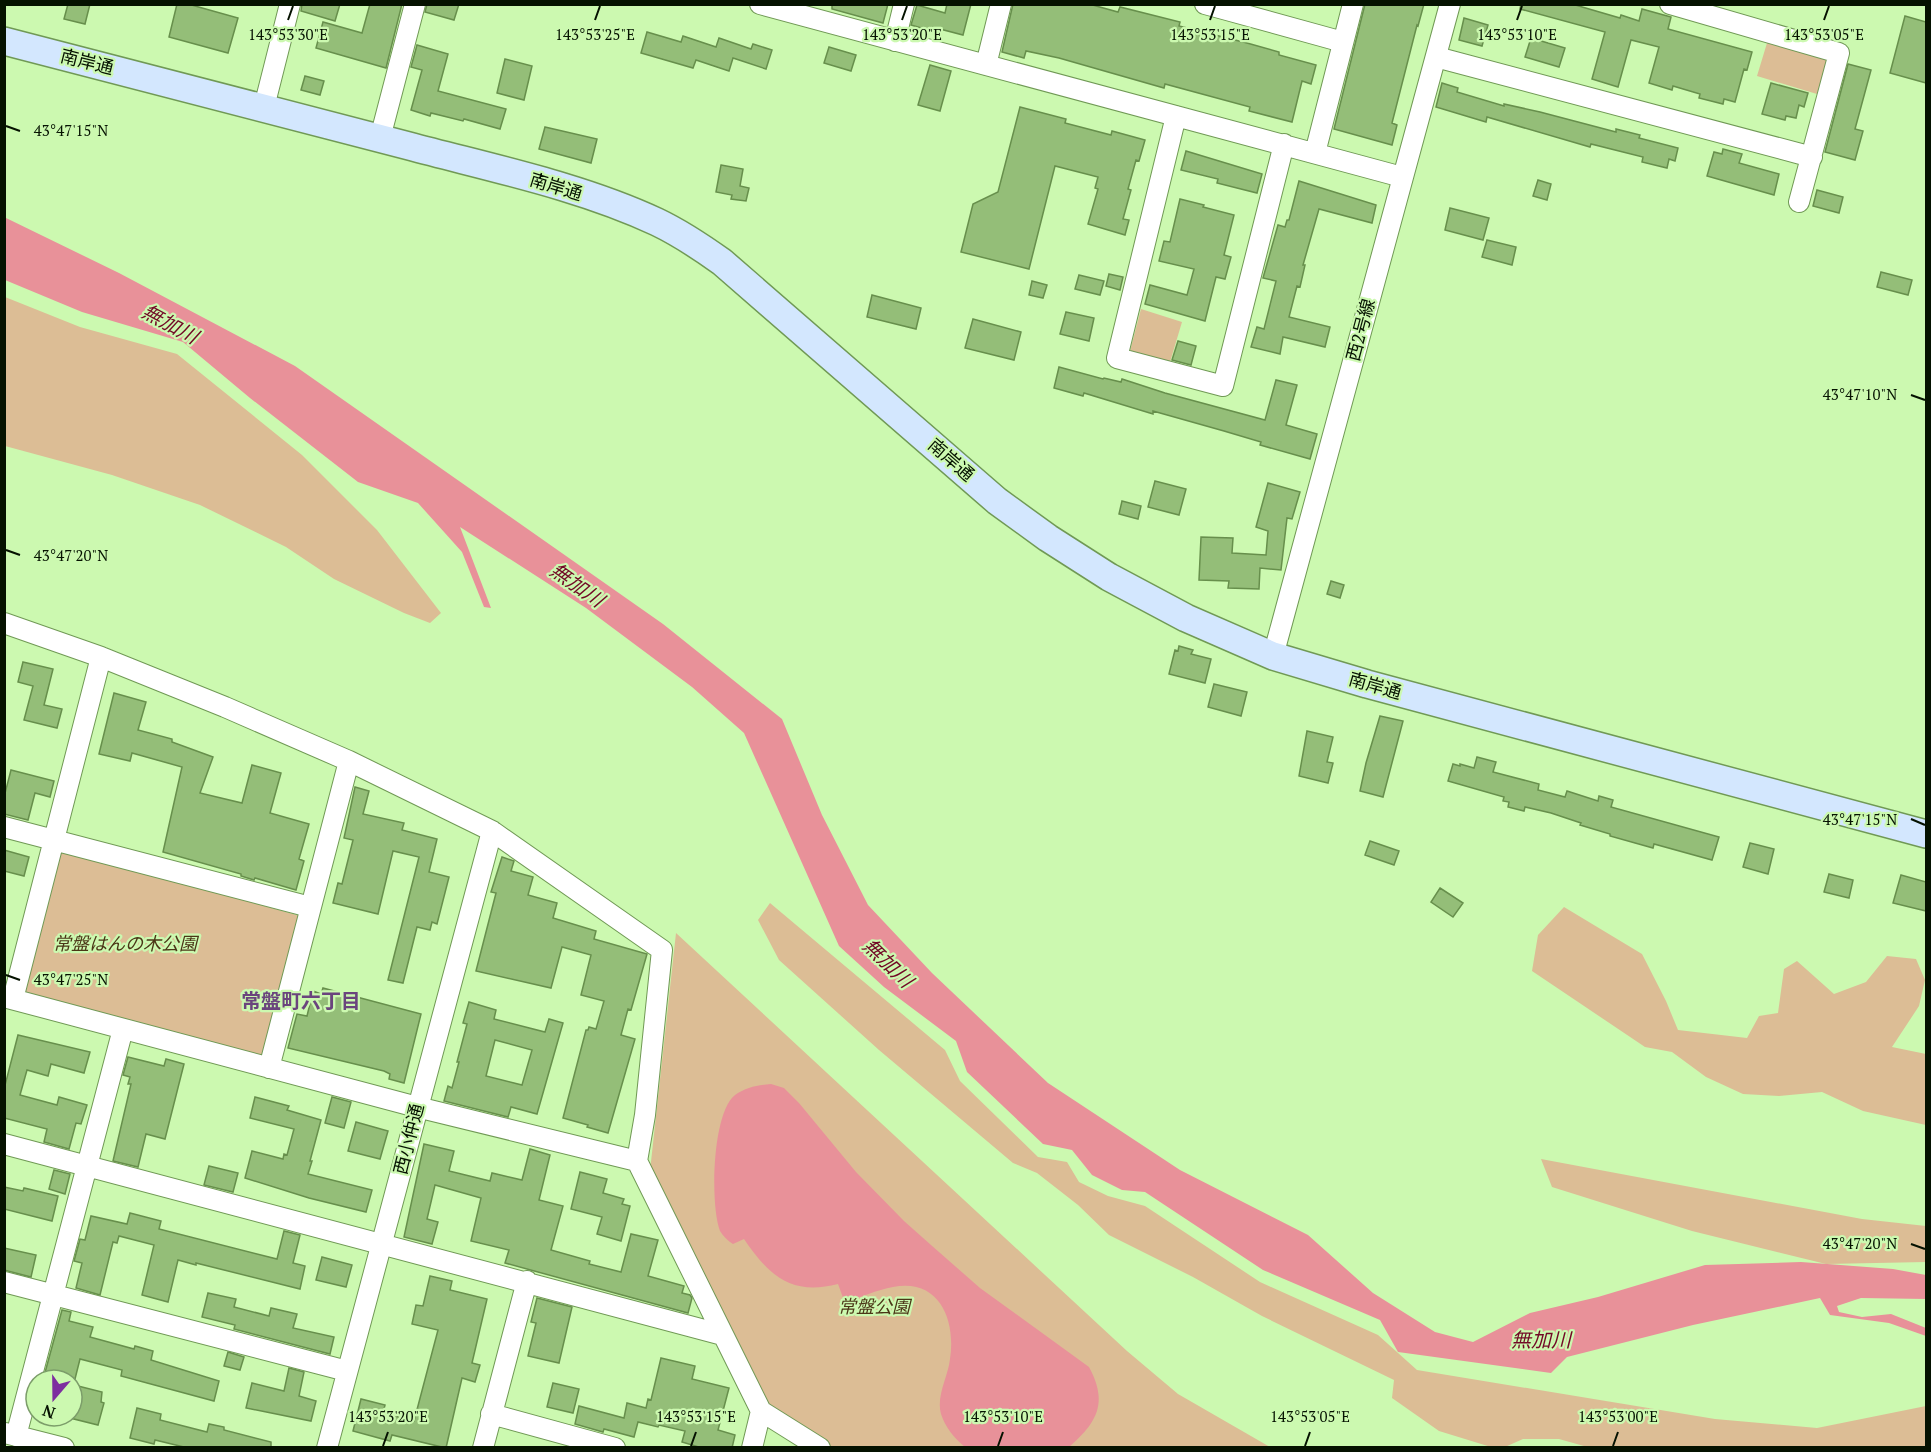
<svg xmlns="http://www.w3.org/2000/svg" width="1931" height="1452" font-family="'PT Serif','Noto Sans JP',serif">
	<style>
		.green { fill: #dcbd95 }
		.water { fill: #e89199 }
		.building { fill: #94be78; stroke: #678f4c; stroke-width: 1.5; fill-rule: evenodd }
		.lines { fill: none; stroke-linecap: round; stroke-linejoin: round }
		.minor-casing { stroke: #709955; stroke-width: 22 }
		.secondary-casing { stroke: #709955; stroke-width: 30 }
		.minor { stroke: #fff; stroke-width: 20 }
		.secondary { stroke: #d3e7fe; stroke-width: 27 }
		.ticks { fill: none; stroke: #051200; stroke-width: 2 }
		.labels { text-anchor: middle; stroke-width: 4.5; stroke-linejoin: round; paint-order: stroke }
		.street-label { font-size: 18px; fill: #051200; stroke: #ccf9b0 }
		.park-label { font-size: 18px; font-style: italic; fill: #4b3617; stroke: #ccf9b0 }
		.water-label { font-size: 20px; font-style: italic; fill: #720826; stroke: #ccf9b0 }
		.neighbourhood-label { font-size: 20px; font-weight: bold; fill: #6a447d; stroke: #ccf9b0 }
		.ticks-label { font-size: 15px; text-anchor: middle; fill: #051200; stroke: #ccf9b0; stroke-width: 4.5; stroke-linejoin: round; paint-order: stroke }
	</style>
	<rect width="100%" height="100%" fill="#ccf9b0"/>
	<path class="green" d="M1767 43 1827 60 1817 94 1757 76Z
		M5 297 80 327 177 354 302 455 377 530 441 613 430 623 404 613 334 579 286 547 200 505 112 475 5 446Z
		M1141 309 1182 322 1170 362 1130 351Z
		M62 849 300 916 265 1059 21 994Z
		M770 903 945 1050 960 1081 1038 1157 1067 1162 1079 1182 1108 1196 1145 1206 1260 1282 1378 1335 1417 1370 1715 1419 1817 1428 1926 1406V1447L1591 1448 1559 1439H1523L1505 1447H1491L1439 1431 1392 1398 1394 1380 1262 1316 1193 1277 1109 1235 1078 1205 1037 1173 1013 1163 879 1050 779 960 758 920Z
		M1564 907 1642 954 1666 1001 1678 1030 1747 1038 1759 1016 1778 1013 1784 969 1797 961 1834 994 1866 982 1887 956 1916 959 1925 980 1919 1006 1892 1047 1926 1054V1125L1863 1111 1822 1092 1779 1096 1743 1094 1706 1077 1672 1052 1645 1047 1532 971 1538 935Z
		M676 933 1127 1351 1178 1394 1270 1447H831L774 1412 764 1399 650 1171Z
		M1541 1159 1862 1219 1926 1226V1262L1826 1264 1692 1231 1552 1187Z"/>
	<path class="water" d="M4 217 119 273 295 366 663 624 782 719 822 815 868 905 932 973 1048 1083 1180 1170 1308 1235 1373 1293 1435 1332 1473 1342 1530 1313 1598 1297 1705 1265 1801 1262 1893 1269 1926 1275V1299L1861 1298 1837 1306 1839 1312 1862 1317 1891 1314 1926 1328V1336L1889 1323 1830 1315 1820 1298 1693 1325 1567 1357 1551 1373 1398 1352 1380 1320 1263 1270 1145 1192 1122 1190 1092 1175 1072 1150 1043 1144 967 1072 956 1041 884 987 839 946 744 733 692 687 586 608 460 527 491 608 484 607 462 552 418 503 358 482 250 398 183 342 82 312 5 280Z
		M771 1084 784 1088 799 1103 856 1172 904 1221 931 1245 980 1288 1089 1367C1108 1402 1098 1422 1069 1447H965C955 1439 945 1427 941 1414 936 1396 948 1377 950 1359 956 1321 940 1278 893 1287 877 1290 860 1297 845 1303L838 1284C792 1296 769 1276 744 1239L733 1244C728 1241 723 1236 720 1231 710 1205 712 1113 735 1095 746 1087 758 1085 771 1084Z"/>
	<path class="building" d="M68 4H90L85 24 64 19Z
		M177 4H188L238 18 228 53 169 37Z
		M302 4H340L335 21 301 11Z
		M370 4H402L386 68 316 48 323 22 362 33Z
		M427 4H459L454 20 425 12Z
		M832 4H888L883 23 832 9Z
		M947 4H971L963 35 936 28 935 32 911 25 917 5 945 13Z
		M1013 4H1089L1118 12 1120 7 1180 22 1179 26 1247 43 1279 52V55L1316 65 1311 84 1302 81 1292 122 1249 111 1250 107 1165 84 1164 88 1059 58 1026 51 1024 58 1002 52Z
		M1365 4H1424L1418 26 1417 25 1392 123 1397 125 1392 145 1334 129Z
		M1521 4H1572L1620 18 1621 15 1639 21 1642 9 1671 17 1668 29 1752 52 1747 70 1744 69 1735 102 1724 99 1723 104 1699 98 1700 94 1673 86 1672 90 1649 83 1659 47 1631 40 1618 87 1592 79 1605 32 1520 9Z
		M1905 16 1926 22V83L1890 73Z
		M1464 18 1488 25 1482 46 1459 40Z
		M647 32 681 42 683 36 716 47 719 38 751 49 753 44 772 50 766 69 733 58 729 71 696 60 693 68 641 53Z
		M1531 38 1565 48 1559 67 1525 57Z
		M417 45 448 54 438 91 506 109 500 129 464 119 463 121 431 113 430 116 411 110 422 70 411 67Z
		M829 47 856 55 851 71 824 63Z
		M505 59 532 66 524 100 497 93Z
		M1848 64 1871 70 1855 129 1863 131 1855 160 1825 152Z
		M930 65 951 71 940 111 918 105Z
		M305 76 324 81 320 95 301 90Z
		M1442 83 1458 88 1457 92 1504 106V104L1540 112 1616 132V129L1640 135 1639 138 1678 148 1675 161 1669 159 1667 168 1642 162 1643 157 1591 144 1590 147 1487 117 1486 122 1436 107Z
		M1771 83 1808 93 1804 107 1799 105 1796 118 1786 116 1785 120 1762 114Z
		M1020 107 1066 119 1065 123 1111 135 1112 131 1145 140 1139 161 1136 160 1128 189 1131 190 1123 219 1129 220 1125 235 1088 224 1098 189 1095 188 1098 177 1055 166 1029 269 961 252 973 204 998 192Z
		M545 127 597 139 591 163 539 149Z
		M1723 149 1742 154 1739 163 1779 174 1774 195 1707 176 1714 152 1722 154Z
		M1186 151 1262 174 1257 193 1217 183 1218 179 1181 170Z
		M721 165 743 169 740 186 749 188 746 201 731 199 732 195 716 192Z
		M1538 180 1551 184 1547 200 1533 196Z
		M1299 181 1376 205 1372 223 1319 209 1303 265H1305L1300 287 1297 286 1289 317 1330 327 1325 347 1283 337 1280 354 1251 347 1257 327 1264 329 1276 281 1263 278 1278 225 1285 227 1287 220H1289Z
		M1817 190 1843 197 1839 213 1813 206Z
		M1180 199 1204 205 1203 207 1234 215 1224 255 1231 257 1225 279 1216 277 1205 321 1145 304 1150 285 1187 295 1194 269 1159 261 1164 241 1170 242Z
		M1450 208 1489 218 1483 240 1445 230Z
		M1487 240 1516 247 1512 265 1482 257Z
		M1881 272 1912 280 1908 295 1877 287Z
		M1109 274 1123 277 1120 290 1106 286Z
		M1079 275 1104 281 1100 295 1075 289Z
		M1032 281 1047 285 1043 298 1029 295Z
		M872 295 921 308 916 329 867 317Z
		M1066 312 1094 318 1089 341 1060 334Z
		M973 319 1021 332 1014 360 965 348Z
		M1178 341 1196 346 1191 365 1172 360Z
		M1059 367 1103 379 1104 378 1121 382 1122 379 1165 393 1265 420 1276 380 1297 385 1286 425 1317 434 1310 459 1260 445 1261 442 1224 431 1153 411V414L1084 393 1083 396 1054 388Z
		M1155 481 1186 489 1179 515 1148 507Z
		M1268 483 1300 492 1292 519 1287 518 1281 570 1260 568 1259 589 1228 588 1229 581 1199 580 1201 537 1233 538 1232 553 1266 555 1268 531 1256 527Z
		M1122 501 1141 506 1138 519 1119 514Z
		M1331 581 1344 585 1340 598 1327 594Z
		M1179 646 1193 650 1191 654 1211 659 1205 683 1169 674 1175 650 1178 651Z
		M23 662 53 669 44 705 62 709 57 728 24 720 33 686 18 682Z
		M1214 684 1247 692 1241 716 1208 707Z
		M114 693 146 702 138 730 172 739V742L213 757 200 793 242 803 252 765 281 773 270 813 309 824 299 859 304 861 296 890 255 878 254 880 241 876V874L163 852 182 767 132 753 130 761 99 754Z
		M1380 716 1403 721 1383 797 1360 791 1366 763Z
		M1307 731 1333 737 1327 762 1333 763 1328 783 1299 776Z
		M1477 757 1496 762 1493 772 1539 784 1538 790 1565 797 1567 791 1598 801 1599 796 1613 800 1611 807 1719 837 1712 860 1654 844 1653 848 1610 836V834L1580 825 1581 823 1551 813 1525 807 1524 811 1508 807 1509 802 1503 801 1504 797 1448 781 1453 764 1460 766V764L1474 768Z
		M11 770 54 781 50 797 35 793 28 820 4 814V797Z
		M355 787 369 791 363 814 404 823 402 830 437 839 429 872 449 877 437 924 432 922 430 930 417 927 403 983 388 980 419 857 393 851 378 914 333 903 338 883 342 884 353 840 344 838Z
		M1370 841 1399 851 1394 865 1365 855Z
		M1750 843 1774 849 1768 874 1743 867Z
		M4 850 29 857 24 876 4 871Z
		M502 857 514 861 511 871 533 877 528 895 557 903 553 918 596 931 594 939 647 954 631 1010 628 1009 621 1035 635 1039 608 1133 587 1127 588 1125 563 1118 586 1030H588L589 1027 596 1029 604 1001 581 995 591 955 562 947 551 988 476 971 496 893 491 892Z
		M1829 874 1853 880 1849 898 1824 892Z
		M1901 875 1926 882V911L1893 903Z
		M1440 888 1463 903 1453 917 1431 902Z
		M323 988 421 1014 404 1083 389 1079 390 1074 384 1071 288 1048 297 1014 307 1016 313 991 321 994Z
		M469 1002 496 1010 494 1019 545 1032 549 1019 563 1023 537 1114 511 1107 508 1117 444 1101 448 1086 452 1088 459 1062H457L467 1024 463 1023ZM495 1040 532 1050 522 1085 486 1076Z
		M18 1035 90 1052 84 1073 51 1064 48 1076 27 1070 20 1095 57 1105 59 1097 87 1105 81 1124 76 1123 69 1149 44 1142 47 1129 4 1118V1089Z
		M128 1057 164 1066 166 1059 184 1064 165 1139 146 1134 138 1167 113 1161 131 1084H128L130 1077 123 1075Z
		M255 1097 289 1106 287 1110 321 1120 310 1161H312L308 1174 372 1190 366 1212 309 1198 245 1178 252 1151 283 1159 284 1154 287 1155 294 1129 250 1118Z
		M332 1097 351 1102 344 1128 325 1123Z
		M356 1122 388 1131 380 1159 348 1151Z
		M424 1144 454 1151 449 1171 490 1181 492 1173 522 1180 530 1149 550 1155 539 1200 563 1206 551 1250 590 1261 589 1264 621 1272 631 1234 658 1240 648 1276 684 1286 682 1293 690 1295 692 1298 688 1313 505 1263 509 1250 471 1241 481 1198 435 1185 427 1219 438 1222 432 1244 404 1237Z
		M209 1166 238 1173 233 1192 204 1185Z
		M54 1170 70 1174 65 1194 49 1189Z
		M580 1172 607 1179 603 1193 624 1199 622 1204 630 1206 621 1241 597 1234 602 1217 571 1209Z
		M4 1187 23 1191 24 1188 58 1196 52 1221 4 1209Z
		M130 1213 161 1221 159 1229 277 1259 284 1231 300 1235 293 1263 305 1266 300 1289 196 1263V1265L178 1260 168 1302 142 1295 154 1245 119 1236 117 1243 113 1242 100 1295 76 1288 82 1263 74 1261 80 1239 85 1240 91 1216 127 1224Z
		M4 1248 36 1255 31 1277 4 1270Z
		M322 1257 352 1265 346 1287 316 1280Z
		M430 1276 452 1281 450 1290 487 1299 472 1363 480 1365 475 1382 462 1378 446 1448 392 1435 390 1441 353 1431 361 1399 385 1405 383 1413 414 1421 438 1330 412 1324 416 1305 423 1306Z
		M208 1293 236 1299 234 1307 269 1316 271 1308 297 1314 293 1328 334 1337 330 1354 234 1329 235 1325 202 1317Z
		M537 1298 572 1307 559 1363 528 1356 536 1323 531 1322Z
		M62 1310 71 1312 69 1321 93 1327 90 1337 134 1349 135 1346 153 1351 151 1360 219 1381 214 1401 121 1376 122 1370 80 1359 74 1383H72V1380H43Z
		M228 1352 244 1357 240 1370 224 1366Z
		M661 1358 695 1366 692 1379 729 1388 718 1430 735 1435 732 1448H702L682 1442 685 1431 659 1425 658 1427 638 1422 634 1437 604 1429 603 1432 575 1424 579 1406 624 1418 627 1403 646 1408 648 1399 651 1400Z
		M289 1368 304 1372 299 1396 316 1401 311 1421 246 1408 252 1383 284 1391Z
		M553 1383 579 1389 573 1413 547 1407Z
		M78 1386 102 1392 101 1402 104 1403 98 1425 70 1418 72 1416Z
		M137 1408 161 1414 160 1420 207 1432 209 1424 224 1427V1430L271 1442V1448H188L155 1440 154 1444 130 1438Z"/>
	<g class="lines">
		<defs>
			<path id="minor" d="M760 4 1402 177
				M1205 4 1343 42
				M1670 4 1839 53 1799 202
				M895 41 904 4
				M1436 57 1812 157
				M986 65 1001 4
				M264 107 290 4
				M1176 116 1117 358 1223 386 1284 144
				M380 138 415 4
				M1315 153 1353 4
				M4 623 101 657 225 707 349 761 492 831 662 950 645 1115 637 1161
				M1273 656 1450 4
				M4 827 310 907
				M4 997 417 1107 637 1161 761 1411 820 1448
				M13 999 101 657
				M269 1068 349 761
				M4 1144 723 1335
				M4 1282 347 1371
				M491 1414 615 1448
				M5 1433 64 1448
				M16 1436 123 1029
				M327 1448 492 831
				M483 1448 527 1281
				M752 1448 761 1411"/>
			<path id="secondary" d="M4 41C140 75 275 110 409 146 491 168 580 186 657 222 680 233 701 247 722 262L997 501 1048 538 1109 577 1186 618 1273 656 1367 684 1926 834"/>
		</defs>
		<use href="#minor" class="minor-casing"/>
		<use href="#secondary" class="secondary-casing"/>
		<use href="#minor" class="minor"/>
		<use href="#secondary" class="secondary"/>
	</g>
	<path class="ticks" d="M288 20 293 6M595 20 600 6M902 20 907 6M1210 20 1215 6M1517 20 1522 6M1824 20 1829 6M6 126 20 131M1911 395 1925 400M6 550 20 555M1911 819 1925 825M6 975 20 980M1911 1244 1925 1249M383 1446 388 1432M691 1446 696 1432M998 1446 1003 1432M1305 1446 1310 1432M1613 1446 1618 1432"/>
	<g class="labels">
		<g class="street-label">
			<text transform="translate(87 62) rotate(14)" y="6">南岸通</text>
			<text transform="translate(556 187) rotate(17)" y="6">南岸通</text>
			<text transform="translate(1361 330) rotate(-75)" y="6">西2号線</text>
			<text transform="translate(951 460) rotate(41)" y="6">南岸通</text>
			<text transform="translate(1375 686) rotate(16)" y="6">南岸通</text>
			<text transform="translate(409 1139) rotate(-76)" y="6">西小仲通</text>
		</g>
		<g class="park-label">
			<text x="125" y="950">常盤はんの木公園</text>
			<text x="874" y="1313">常盤公園</text>
		</g>
		<g class="water-label">
			<text transform="translate(170 324) rotate(28)" y="7">無加川</text>
			<text transform="translate(577 585) rotate(35)" y="7">無加川</text>
			<text transform="translate(888 963) rotate(44)" y="7">無加川</text>
			<text x="1541" y="1347">無加川</text>
		</g>
		<g class="neighbourhood-label">
			<text x="301" y="1008">常盤町六丁目</text>
		</g>
	</g>
	<g class="ticks-label">
		<text x="595" y="40">143°53'25"E</text>
		<text x="288" y="40">143°53'30"E</text>
		<text x="902" y="40">143°53'20"E</text>
		<text x="1210" y="40">143°53'15"E</text>
		<text x="1517" y="40">143°53'10"E</text>
		<text x="1824" y="40">143°53'05"E</text>
		<text x="71" y="136">43°47'15"N</text>
		<text x="1860" y="400">43°47'10"N</text>
		<text x="71" y="561">43°47'20"N</text>
		<text x="1860" y="825">43°47'15"N</text>
		<text x="71" y="985">43°47'25"N</text>
		<text x="1860" y="1249">43°47'20"N</text>
		<text x="388" y="1422">143°53'20"E</text>
		<text x="696" y="1422">143°53'15"E</text>
		<text x="1003" y="1422">143°53'10"E</text>
		<text x="1310" y="1422">143°53'05"E</text>
		<text x="1618" y="1422">143°53'00"E</text>
	</g>
	<rect width="1931" height="1452" fill="none" stroke="#051200" stroke-width="12"/>
	<g transform="translate(54 1398) rotate(200)"><circle r="28" fill="#ccf9b0" stroke="#7c9d6a" stroke-width="1.5"/>
	<path d="M0-4.5L10 22L0 15L-10 22Z" fill="#7d2e9f"/>
	<text y="-9" font-size="16" font-weight="bold" text-anchor="middle" fill="#051200">N</text>
	</g>
</svg>
